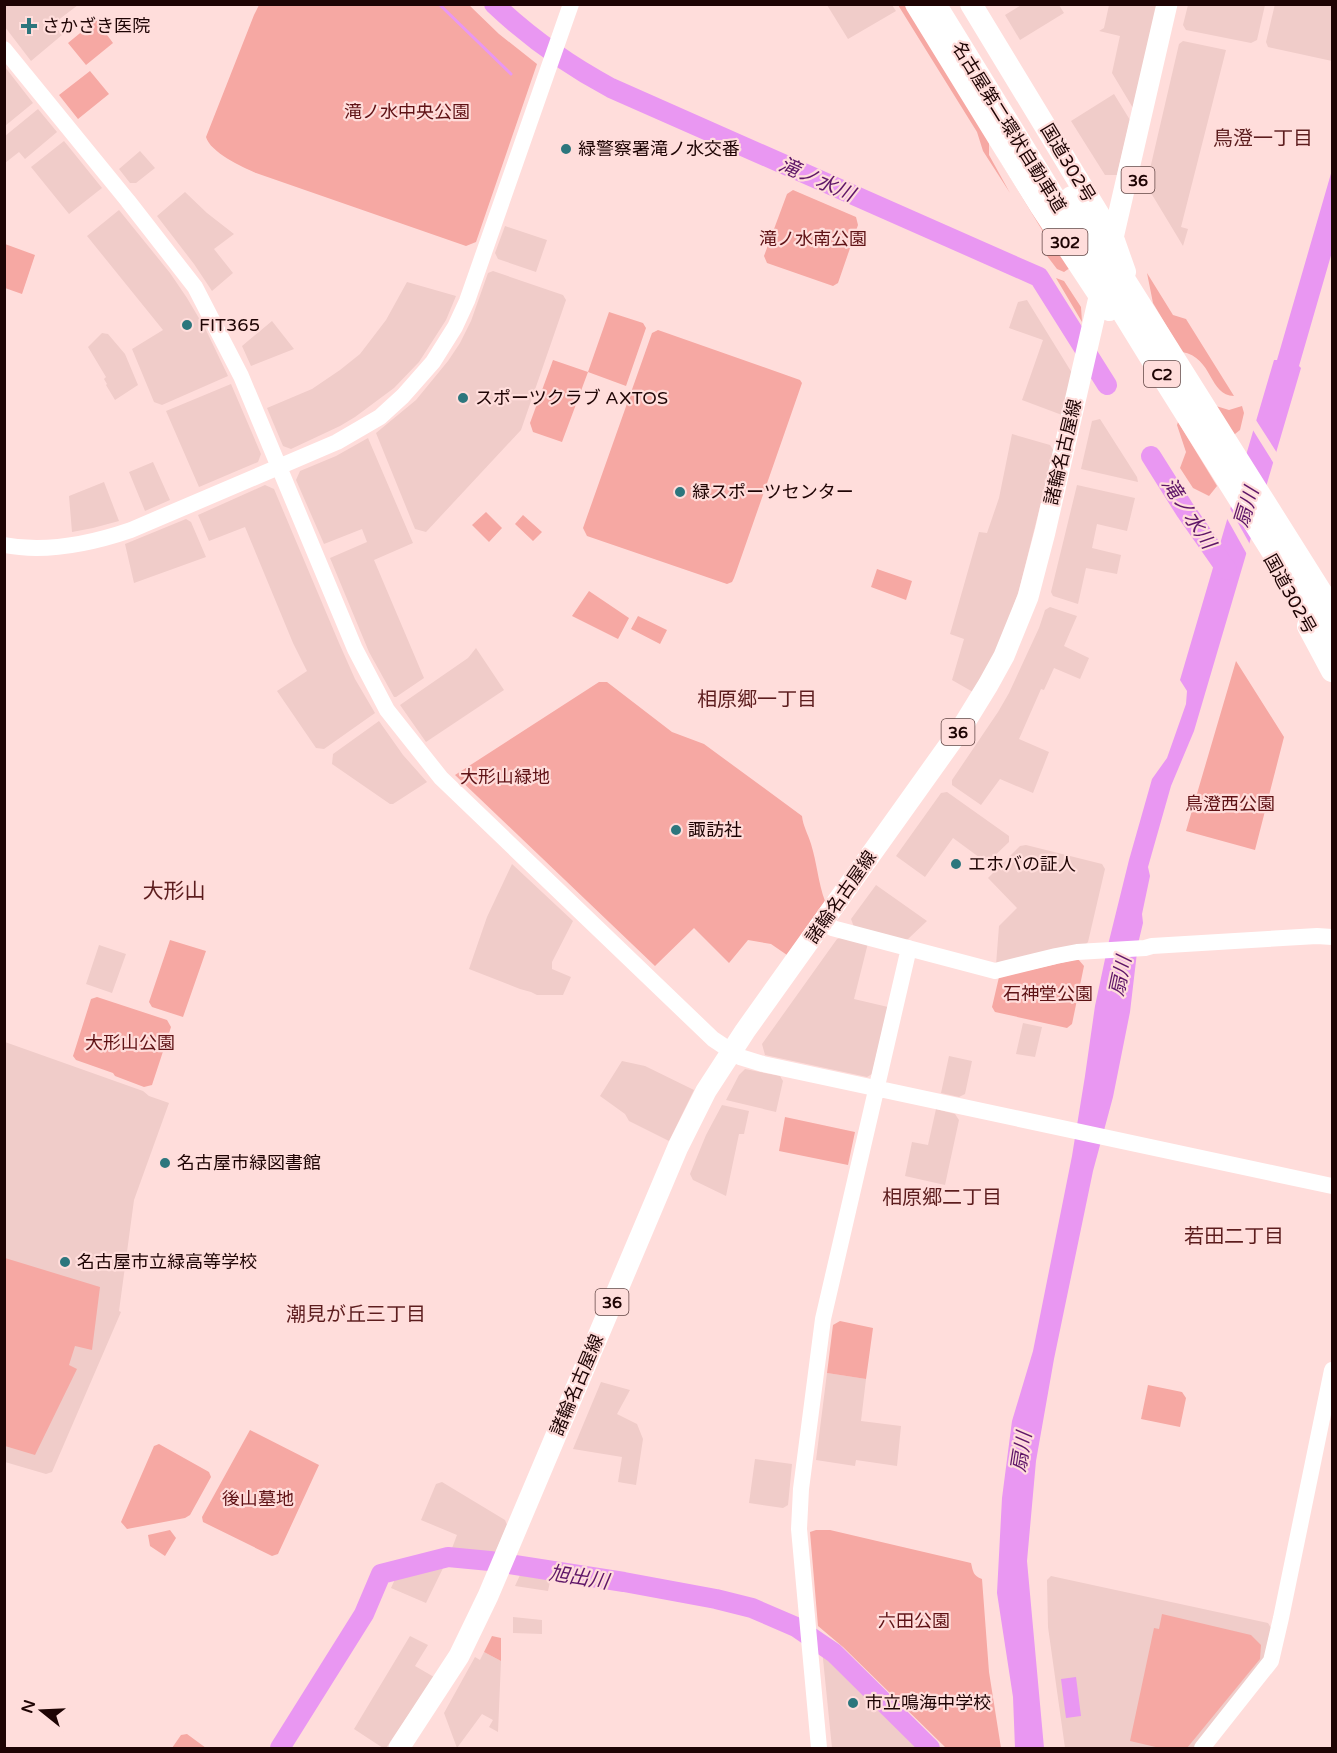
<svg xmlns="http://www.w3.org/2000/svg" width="1337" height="1753" font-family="'Varela Round','Noto Sans JP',sans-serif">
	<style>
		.built { fill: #f0ccc9 }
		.green { fill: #f6a8a3 }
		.water { fill: #e997f2 }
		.pier { fill: #ffdddb }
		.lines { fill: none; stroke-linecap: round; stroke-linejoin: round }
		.stream { stroke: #e997f2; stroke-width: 3 }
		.river { stroke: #e997f2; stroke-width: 20 }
		.tertiary { stroke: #fff; stroke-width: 16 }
		.primary { stroke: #fff; stroke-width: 21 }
		.trunk { stroke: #fff; stroke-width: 22 }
		.motorway { stroke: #fff; stroke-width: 24 }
		.poi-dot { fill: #2d767d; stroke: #ffdddb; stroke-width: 2 }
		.labels { text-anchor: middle; stroke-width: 4.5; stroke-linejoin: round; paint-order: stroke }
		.shield { fill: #ffdddb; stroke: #624544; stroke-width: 1.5 }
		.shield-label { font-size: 16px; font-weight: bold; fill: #1e0404 }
		.poi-label { font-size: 18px; fill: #1e0404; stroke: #ffdddb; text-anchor: start }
		.park-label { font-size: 18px; fill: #5f1215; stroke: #ffdddb }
		.street-label { font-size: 18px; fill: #1e0404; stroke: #ffdddb }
		.neighbourhood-label { font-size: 20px; fill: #5d1d1e; stroke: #ffdddb }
		.water-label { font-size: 20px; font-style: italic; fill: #5f1668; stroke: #ffdddb }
		.quarter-label { font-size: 21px; fill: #5d1d1e; stroke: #ffdddb }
	</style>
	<rect width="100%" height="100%" fill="#ffdddb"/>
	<path class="built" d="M5 4H78V5L53 24 62 35 31 61 5 27Z
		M1023 4 1059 5 1064 13 1020 40 1005 15Z
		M1275 4 1332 5V61L1268 47 1266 42Z
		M827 5H892L896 11 848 39Z
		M1109 5H1157L1133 108 1112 73 1120 36 1099 31 1104 28Z
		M1188 5H1265L1257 40 1251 43 1186 30 1183 25Z
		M1183 41 1226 50 1181 227 1188 229 1183 246 1148 188 1147 182 1179 44Z
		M5 67 33 103 5 126H4Z
		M1114 94 1130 120 1117 175H1105L1071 121Z
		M38 109 57 132 25 159 19 152 5 163V136Z
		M64 141 102 188 69 214 31 167Z
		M140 151 155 168 136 183H130L119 169Z
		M185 192 207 213 234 234 214 249 233 273 212 291 194 264 157 216Z
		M119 210 170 273 187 298 206 330 228 376 162 405 154 402 132 349 163 330 87 236Z
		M505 226 547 240 536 272 498 259 495 253Z
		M493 271 563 295 566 300 521 430 426 532 415 529 376 433 416 400 448 361 460 343 471 321 488 273Z
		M407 282 456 296 446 320 419 362 394 388 355 417 340 426 291 449 283 446 267 408 312 389 340 370 360 354 386 320Z
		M1027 300 1072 373 1062 415 1022 400 1043 340 1009 328 1018 302Z
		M272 321 294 349 251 366 242 346Z
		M102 333 108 334 125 354 138 385 115 400 106 385 107 384 104 379 106 377 88 347Z
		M231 384 261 454 258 462 199 487 166 411Z
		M1100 419 1137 477 1138 482 1081 469 1092 421Z
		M1012 434 1050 445 1054 451 1019 590 1009 619 992 659 973 692 952 680 964 639 950 634 979 532 987 533 999 498Z
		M368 438 413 543 374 560 424 678 396 697H394L369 652 330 558 367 542 362 529 324 544 296 480 300 471 336 456Z
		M153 462 170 500 145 511 129 472Z
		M104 482 119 521 93 528 72 532 69 496Z
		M265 485 274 489 339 643 355 679 375 713 324 749 316 748 277 691 307 671 293 643 245 527 209 541 198 515Z
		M1077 485 1135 498 1127 531 1097 524 1092 548 1121 555 1117 574 1086 568 1078 604 1053 596 1051 592Z
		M186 519 191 522 206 557 134 583 125 544Z
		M1050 607 1077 616 1064 646 1089 658 1080 679 1054 668 1044 690 1041 689 1019 739 1049 752 1033 793 1000 779 981 805 952 785V780L998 712 1009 693 1039 628 1045 610Z
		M476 648 504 690 426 742 400 705 468 658Z
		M379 721 403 755 427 782 393 804H390L332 764 333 754Z
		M947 792 1009 836V842L987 863 953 838 925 877 896 856 941 793Z
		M1026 845 1102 864 1105 869 1088 942 1084 946 996 965 999 926 1017 908 988 878 1020 846Z
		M512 864 573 921 552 962V969L571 977 563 995H537L531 992 520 989 469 969 487 917Z
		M876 885 927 921 908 939 903 941 854 927 851 919Z
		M843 937 868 943 854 999 888 1007 872 1074 867 1077 765 1055 762 1044 837 939Z
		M99 945 126 954 112 993 86 984Z
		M1023 1023 1042 1027 1035 1057 1016 1054Z
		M5 1042 143 1091 149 1096 169 1103 134 1200 119 1311 121 1312 52 1472 46 1474 5 1462Z
		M949 1056 972 1061 965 1094 959 1097 941 1093Z
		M622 1061 645 1066 694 1090 669 1141 629 1121 625 1114 600 1096Z
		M745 1069 780 1076 783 1081 776 1112 726 1100 739 1075Z
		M722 1105 749 1111 744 1134H739L726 1196 693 1180 690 1174 706 1135Z
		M936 1109 955 1114 959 1120 945 1185 905 1176 912 1142 928 1145Z
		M827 1373 866 1379 861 1421 901 1426 897 1466 856 1460 855 1466 816 1460Z
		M601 1382 630 1390 617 1414 637 1424 643 1439 636 1485 618 1482 622 1457 573 1449Z
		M755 1459 792 1464 788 1505 783 1508 749 1503Z
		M442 1482 505 1520 507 1525 494 1556 451 1551 457 1535 421 1520 436 1484Z
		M446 1562 426 1603 391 1588 397 1575Z
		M521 1573 551 1577 548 1591 515 1586Z
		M1051 1576 1268 1623 1271 1628 1264 1659 1194 1748H1065L1048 1627 1047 1580Z
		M513 1617 542 1620V1634L513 1633Z
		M410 1636 428 1645 415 1666 434 1677 386 1748H383L354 1729Z
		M822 1649 833 1658 923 1748H832Z
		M484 1652 501 1661 498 1732 489 1727 493 1720 482 1714 457 1748 444 1713 475 1657 480 1660Z"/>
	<path class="green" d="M259 5H469L499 34 537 64 476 242 466 246 256 173C242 167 210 152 206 137L254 15Z
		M898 5H905L989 138V155L1010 193 983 151 977 132Z
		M96 20 113 43 86 65 68 43Z
		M90 71 109 94 78 119 59 95Z
		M997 156 1077 263 1064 272 1057 269 1044 252 1047 244 1045 235Z
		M793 190 856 217 858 225 838 283 833 286 767 263 764 256 787 194Z
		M5 244 35 255 22 294 5 288Z
		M1147 273 1173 315 1186 319 1234 396C1209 396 1213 357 1182 352L1153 303Z
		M1056 278 1064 281 1081 307 1082 322Z
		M609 312 643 323 646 328 626 386 588 372 562 442 533 432 530 423 553 360 588 372Z
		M658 330 800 380 802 383 734 578 732 582 727 584 587 536 583 528 652 333Z
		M1216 406 1229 410 1242 406 1244 413 1240 430 1235 434 1234 437Z
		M1178 422 1217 486 1209 496 1193 488 1180 468 1186 452 1177 425Z
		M486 512 502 528 489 542 472 525Z
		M523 515 542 532 533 541 515 524Z
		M877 569 912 581 906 600 871 587Z
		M589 591 629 618 618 639 572 616Z
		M638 616 667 630 660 644 631 629Z
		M1236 661 1284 737 1255 850 1186 831Z
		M599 682H607L672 732 704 744 802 816C803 826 808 834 811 844 817 863 818 882 825 901L787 955 771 944 748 940 729 963 694 928 655 966 455 775Z
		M170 940 206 951 183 1017 152 1007 149 1002Z
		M1078 959 1084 966 1072 1024 1067 1028 995 1012 992 1007 999 977Z
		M97 997 167 1020 171 1027 152 1085 144 1087 115 1076 113 1073 76 1060 73 1056 91 999Z
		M785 1117 855 1132 848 1165 779 1151Z
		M5 1258 100 1287 92 1350 75 1346 69 1365 77 1369 35 1455 5 1446Z
		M840 1321 873 1328 866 1379 827 1373 833 1325Z
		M1148 1385 1182 1392 1186 1398 1180 1427 1141 1419Z
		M250 1430 319 1465 278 1554 272 1556 203 1522 202 1517Z
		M159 1444 209 1472 211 1477 190 1515 185 1518 127 1529 121 1522 154 1446Z
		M170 1530 176 1538 165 1556 150 1546 148 1535Z
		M816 1530H830L971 1563C973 1571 973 1576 982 1579L989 1672 1001 1748H946L843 1647 818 1626 810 1532Z
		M1162 1614 1251 1635 1261 1645 1260 1659 1187 1748H1160L1130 1741 1154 1628 1159 1629Z
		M492 1636 501 1638V1661L484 1652Z
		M187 1734 206 1748H172L181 1735Z"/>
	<path class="water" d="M1332 170V252L1299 366 1301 368 1194 731 1171 786 1148 867 1150 876 1142 914 1143 923 1138 944 1130 1012 1113 1097 1093 1171 1054 1359 1036 1461 1027 1561 1044 1748H1015L1013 1697 997 1593 1002 1498 1012 1421 1033 1351 1072 1156 1085 1076 1095 1006 1108 945 1129 860 1152 779 1167 758 1186 704 1187 691 1180 680 1274 360H1277Z
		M1076 1677 1081 1716 1066 1718 1061 1679Z"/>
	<path class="pier" d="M1254 417 1279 456 1276 467 1251 427Z
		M1228 505 1252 548 1249 558 1225 515Z"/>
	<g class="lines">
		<path class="stream" d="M439 4 511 74"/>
		<path class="river" d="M494 4C530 38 568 65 611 88L1039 277 1107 385
			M1151 456 1185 510 1227 570
			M280 1748 364 1614 381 1574 448 1557 490 1561 624 1582 716 1599 752 1608 796 1627 834 1653 930 1748"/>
		<path class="tertiary" d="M4 49 128 201 195 287 241 376 355 649 387 710 441 778 713 1039 740 1057 763 1064 1332 1186
			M4 545C45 553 93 543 131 530L337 442 380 417 403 396 433 362 455 327 467 301 571 4
			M832 928 995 971 1056 956 1077 952 1145 948 1152 946 1317 936 1332 937
			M819 1748 799 1529 801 1489 823 1319 909 948
			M1202 1748 1271 1661 1281 1618 1332 1370"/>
		<path class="primary" d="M1110 251 1167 4
			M399 1748 459 1656 488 1596 678 1147 706 1091 745 1031 964 724 988 685 1004 656 1028 597 1045 532 1102 284"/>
		<path class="trunk" d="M916 4 1041 207 1109 310
			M971 4 1113 238 1125 272
			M1308 626 1332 671"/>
		<path class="motorway" d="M934 4 1150 355 1332 645
			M1072 198 1332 611"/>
	</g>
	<g class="poi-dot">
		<path d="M26 17h6v6h6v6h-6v6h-6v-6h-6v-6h6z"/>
		<circle cx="566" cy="149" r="6"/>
		<circle cx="187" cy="325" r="6"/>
		<circle cx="463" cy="398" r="6"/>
		<circle cx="680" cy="492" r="6"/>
		<circle cx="676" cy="830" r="6"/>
		<circle cx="956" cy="864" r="6"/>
		<circle cx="165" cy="1163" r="6"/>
		<circle cx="65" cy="1262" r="6"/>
		<circle cx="853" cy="1703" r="6"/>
	</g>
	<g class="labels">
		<g class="shield">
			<rect x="1121.5" y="167" width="33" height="26" rx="4.5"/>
			<rect x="1042.5" y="229" width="45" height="26" rx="4.5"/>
			<rect x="1144" y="361" width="36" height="26" rx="4.5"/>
			<rect x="941.5" y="719" width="33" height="26" rx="4.5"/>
			<rect x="595.5" y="1289" width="33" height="26" rx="4.5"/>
		</g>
		<g class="shield-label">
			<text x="1138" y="186">36</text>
			<text x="1065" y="248">302</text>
			<text x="1162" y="380">C2</text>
			<text x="958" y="738">36</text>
			<text x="612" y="1308">36</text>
		</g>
		<g class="poi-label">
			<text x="42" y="32">さかざき医院</text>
			<text x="578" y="155">緑警察署滝ノ水交番</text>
			<text x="199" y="331">FIT365</text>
			<text x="475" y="404">スポーツクラブ AXTOS</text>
			<text x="692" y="498">緑スポーツセンター</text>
			<text x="688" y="836">諏訪社</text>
			<text x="968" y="870">エホバの証人</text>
			<text x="177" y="1169">名古屋市緑図書館</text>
			<text x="77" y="1268">名古屋市立緑高等学校</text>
			<text x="865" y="1709">市立鳴海中学校</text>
		</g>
		<g class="park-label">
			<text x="407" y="118">滝ノ水中央公園</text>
			<text x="813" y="245">滝ノ水南公園</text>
			<text x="505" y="783">大形山緑地</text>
			<text x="1230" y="810">鳥澄西公園</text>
			<text x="1048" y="1000">石神堂公園</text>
			<text x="130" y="1049">大形山公園</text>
			<text x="258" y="1505">後山墓地</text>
			<text x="914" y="1627">六田公園</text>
		</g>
		<g class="street-label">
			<text transform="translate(1009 127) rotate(58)" y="6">名古屋第二環状自動車道</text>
			<text transform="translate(1068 163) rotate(59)" y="6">国道302号</text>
			<text transform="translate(1063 452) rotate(-77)" y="6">諸輪名古屋線</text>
			<text transform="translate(1290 594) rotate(61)" y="6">国道302号</text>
			<text transform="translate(841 897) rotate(-55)" y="6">諸輪名古屋線</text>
			<text transform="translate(577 1385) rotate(-67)" y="6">諸輪名古屋線</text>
		</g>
		<g class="neighbourhood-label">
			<text x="1263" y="145">鳥澄一丁目</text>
			<text x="757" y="706">相原郷一丁目</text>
			<text x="942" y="1204">相原郷二丁目</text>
			<text x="1234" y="1243">若田二丁目</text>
			<text x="356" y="1321">潮見が丘三丁目</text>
		</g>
		<g class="water-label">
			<text transform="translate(817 179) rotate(24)" y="7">滝ノ水川</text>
			<text transform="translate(1246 507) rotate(-73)" y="7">扇川</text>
			<text transform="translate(1189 513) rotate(57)" y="7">滝ノ水川</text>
			<text transform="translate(1120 976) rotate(-78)" y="7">扇川</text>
			<text transform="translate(1021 1452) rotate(-81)" y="7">扇川</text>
			<text transform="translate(579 1577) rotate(9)" y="7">旭出川</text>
		</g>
		<g class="quarter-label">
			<text x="174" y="898">大形山</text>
		</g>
	</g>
	<rect width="1337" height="1753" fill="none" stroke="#1e0404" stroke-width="12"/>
	<g transform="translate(42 1711) rotate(288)" stroke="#ffdddb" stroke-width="4.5" paint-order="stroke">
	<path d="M0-4.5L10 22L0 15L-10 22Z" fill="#1e0404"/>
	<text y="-9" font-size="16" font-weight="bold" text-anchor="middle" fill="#1e0404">N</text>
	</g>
</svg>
